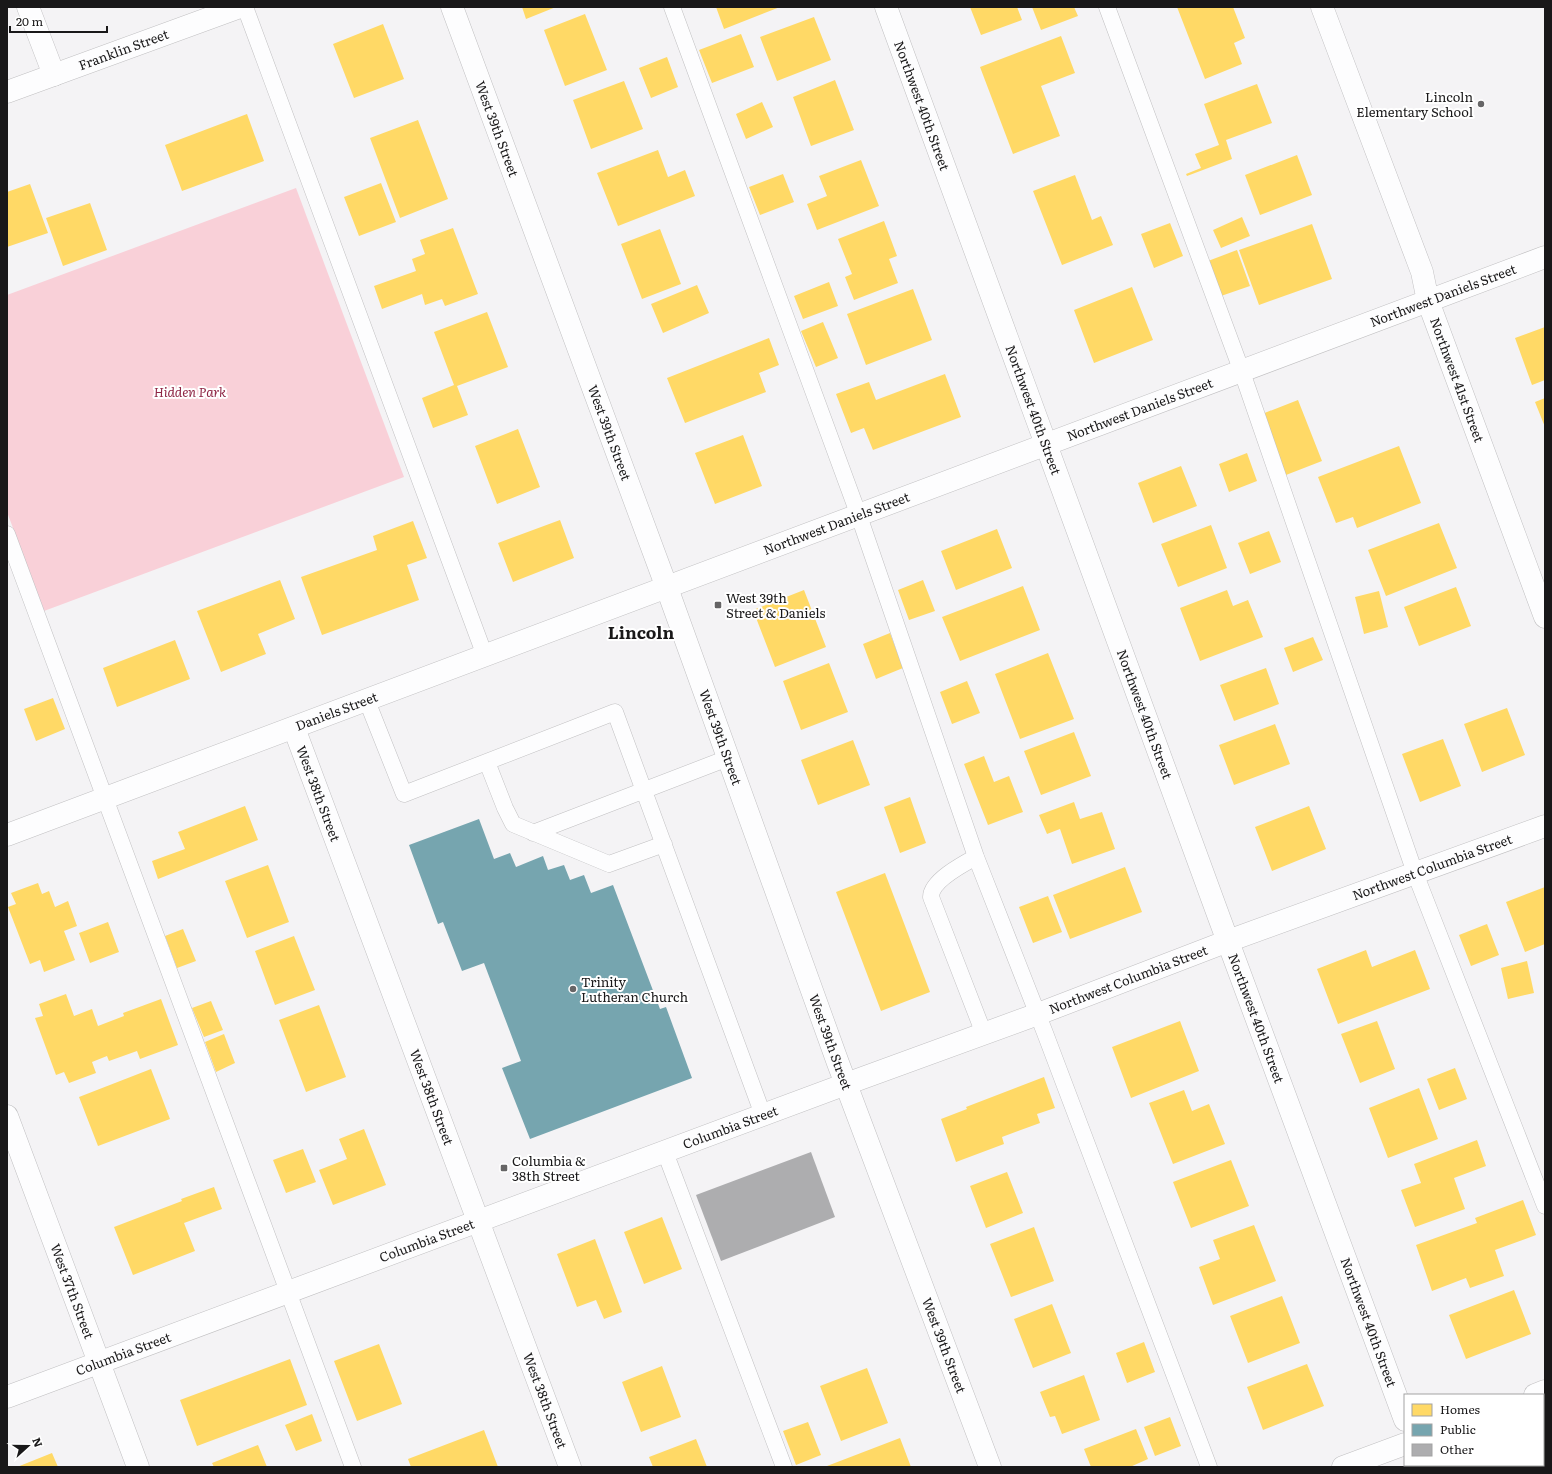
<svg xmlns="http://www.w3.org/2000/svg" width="1552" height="1474" font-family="Literata,serif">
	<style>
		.green { fill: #f9d0d8 }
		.homes { fill: #ffd966 }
		.public { fill: #76a5af }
		.building { fill: #adadaf }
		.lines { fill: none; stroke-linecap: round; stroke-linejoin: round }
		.lane-casing { stroke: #c1c0c2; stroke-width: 17 }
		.street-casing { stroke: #c1c0c2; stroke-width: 23 }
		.secondary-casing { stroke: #c1c0c2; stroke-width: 23 }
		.lane { stroke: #fdfdfe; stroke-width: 16 }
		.street { stroke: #fdfdfe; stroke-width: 22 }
		.secondary { stroke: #fdfdfe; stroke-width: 22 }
		.poi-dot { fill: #666566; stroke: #fff; stroke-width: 1.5 }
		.labels { text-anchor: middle; stroke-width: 4; stroke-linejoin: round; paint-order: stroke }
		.street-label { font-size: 13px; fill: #191819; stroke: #fff }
		.poi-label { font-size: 13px; fill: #191819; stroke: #fff; text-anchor: start }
		.park-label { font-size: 13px; font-style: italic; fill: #8e2645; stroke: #fff }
		.district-label { font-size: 17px; font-weight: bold; fill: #191819; stroke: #fff }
	</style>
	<rect width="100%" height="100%" fill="#f4f3f5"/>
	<path class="green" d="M296 188 404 477 44 611 7 512V295Z"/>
	<path class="homes" d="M522 7H556L526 19Z
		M716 7H780L724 29Z
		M970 7H1017L1022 20 981 35Z
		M1032 7H1074L1078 16 1041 30Z
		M1177 7H1233L1245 38 1234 43 1242 64 1205 79Z
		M585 14 607 70 565 86 544 30Z
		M814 17 831 60 777 81 760 37Z
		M383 24 404 79 354 98 333 44Z
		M741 34 754 67 712 83 699 50Z
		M1061 36 1075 73 1041 86 1060 136 1013 154 980 67Z
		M667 57 678 87 651 98 639 68Z
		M835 80 854 130 811 146 793 97Z
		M624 81 643 129 591 149 573 100Z
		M1257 84 1272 123 1226 140 1232 159 1187 176 1186 174 1201 168 1195 154 1219 145 1204 104Z
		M762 102 773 127 746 139 736 114Z
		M247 114 264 161 182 191 165 145Z
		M418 120 448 199 400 218 370 138Z
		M658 150 668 177 685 170 695 196 618 226 597 173Z
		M1297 155 1312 195 1260 215 1245 175Z
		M861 160 879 206 817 230 807 204 827 196 819 176Z
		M783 174 794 202 760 215 749 187Z
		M1075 175 1092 220 1101 216 1113 245 1062 265 1033 191Z
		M381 183 396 222 359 236 344 197Z
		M30 184 48 233 7 247V192Z
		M90 203 107 250 63 266 46 218Z
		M1242 217 1250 236 1221 248 1213 230Z
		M884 221 897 256 889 259 898 283 854 300 845 277 852 274 838 239Z
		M1170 223 1183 256 1154 268 1141 234Z
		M1312 224 1332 279 1259 305 1239 250Z
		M453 228 478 294 445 306 442 299 425 305 422 294 382 309 374 286 416 271 412 259 425 254 420 240Z
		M660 229 681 284 642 299 621 244Z
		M1237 250 1250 286 1221 296 1208 261Z
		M829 282 838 306 803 319 794 296Z
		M697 285 709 313 663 333 651 304Z
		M1132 287 1153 340 1094 363 1074 310Z
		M913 289 932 340 866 365 847 314Z
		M487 312 508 367 457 386 468 415 433 428 422 398 454 385 434 332Z
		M823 322 838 358 816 367 801 331Z
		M1545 327V380L1532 385 1515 338Z
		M769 338 779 365 759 373 766 392 685 423 667 378Z
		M945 374 961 417 873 450 864 428 851 433 836 394 869 382 876 400Z
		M1545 398V427L1535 402Z
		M1298 400 1322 461 1286 475 1262 414Z
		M518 429 540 487 497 504 475 446Z
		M743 435 762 486 715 504 695 453Z
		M1399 446 1421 503 1357 528 1353 517 1336 523 1318 477Z
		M1247 453 1257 481 1229 492 1219 464Z
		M1181 466 1197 506 1153 523 1138 483Z
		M560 520 574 558 513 582 498 543Z
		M413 521 427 558 407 565 419 600 322 635 301 577 377 550 373 536Z
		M1439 523 1457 568 1386 596 1368 550Z
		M1211 525 1227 568 1178 587 1161 544Z
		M997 529 1012 568 956 590 941 551Z
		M1269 531 1281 562 1250 574 1238 543Z
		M280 580 295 619 258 634 266 654 221 672 197 611Z
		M923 580 935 611 909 620 898 590Z
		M1023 586 1040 630 960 661 942 617Z
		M1456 587 1471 626 1419 646 1404 607Z
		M804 590 826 647 775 667 753 610Z
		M1227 590 1233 606 1248 600 1263 637 1200 661 1180 608Z
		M1379 591 1388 627 1364 634 1355 597Z
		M890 633 903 668 876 679 863 644Z
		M1313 637 1323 660 1293 672 1284 648Z
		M175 640 190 679 117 707 103 668Z
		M1048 653 1074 719 1020 739 995 674Z
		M829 663 848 712 801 730 783 681Z
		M1266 668 1279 704 1234 721 1220 685Z
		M967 681 980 713 952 724 940 692Z
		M53 698 65 729 36 741 24 709Z
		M1507 708 1525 755 1482 772 1464 724Z
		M1275 724 1290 764 1234 785 1219 745Z
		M1074 732 1091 776 1041 795 1024 751Z
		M1443 739 1461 786 1420 802 1402 754Z
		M853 740 870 785 818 805 801 760Z
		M984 756 994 782 1009 776 1023 812 988 825 964 764Z
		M910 797 926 843 900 853 884 807Z
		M1074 802 1080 819 1102 812 1115 849 1072 864 1060 829 1047 834 1039 815Z
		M245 806 258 840 158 879 152 861 185 849 178 832Z
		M1309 806 1326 849 1272 871 1255 827Z
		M268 865 289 922 247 938 225 881Z
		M1125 867 1142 912 1070 939 1053 895Z
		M885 873 930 992 881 1011 836 892Z
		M38 883 42 894 49 891 55 907 68 901 77 926 64 931 75 960 44 972 40 960 30 964 8 907 16 904 11 893Z
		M1545 887V944L1525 952 1506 902Z
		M1048 896 1062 932 1033 943 1019 907Z
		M108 922 119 952 90 963 79 933Z
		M1487 924 1499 955 1471 966 1459 935Z
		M183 929 196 961 177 968 165 936Z
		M294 936 315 990 275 1005 255 951Z
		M1366 950 1372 967 1415 950 1430 989 1338 1024 1317 969Z
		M1527 961 1534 993 1508 999 1501 968Z
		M66 994 74 1016 92 1009 98 1026 124 1016 123 1013 161 999 178 1045 140 1059 137 1051 109 1061 107 1056 92 1062 96 1073 69 1083 64 1072 56 1075 35 1018 43 1016 39 1004Z
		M211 1001 223 1030 204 1037 192 1008Z
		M319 1005 346 1077 306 1092 279 1020Z
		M1180 1021 1199 1071 1131 1098 1112 1047Z
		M1377 1021 1395 1069 1360 1083 1341 1034Z
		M224 1034 235 1063 216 1072 205 1042Z
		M1455 1068 1467 1099 1439 1110 1427 1079Z
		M151 1069 170 1119 98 1146 79 1097Z
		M1044 1077 1055 1108 1037 1114 1040 1123 1002 1137 1004 1144 956 1162 941 1119 967 1109 966 1107Z
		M1419 1088 1438 1139 1388 1158 1369 1108Z
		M1184 1090 1192 1111 1209 1104 1225 1144 1173 1164 1149 1103Z
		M364 1129 386 1185 333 1205 319 1170 347 1159 339 1139Z
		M1477 1140 1486 1166 1454 1178 1465 1209 1415 1227 1401 1190 1421 1183 1414 1164Z
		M303 1149 316 1182 286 1193 273 1160Z
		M1231 1160 1249 1206 1191 1228 1173 1182Z
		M1007 1172 1023 1213 986 1228 970 1186Z
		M214 1187 222 1209 184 1223 195 1251 133 1275 114 1227 182 1201 181 1199Z
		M1523 1200 1536 1235 1495 1250 1504 1276 1470 1288 1466 1278 1432 1291 1416 1245 1477 1223 1475 1218Z
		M662 1217 682 1269 644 1284 624 1232Z
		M1254 1225 1276 1281 1213 1305 1199 1267 1220 1259 1213 1240Z
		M1034 1227 1054 1281 1011 1297 990 1244Z
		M595 1239 622 1312 604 1319 596 1300 577 1307 557 1254Z
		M1514 1290 1531 1334 1466 1359 1449 1315Z
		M1282 1296 1300 1343 1248 1363 1230 1316Z
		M1052 1304 1071 1353 1033 1368 1014 1319Z
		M1144 1342 1155 1372 1127 1383 1116 1353Z
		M379 1344 402 1404 357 1421 334 1361Z
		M290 1359 307 1405 197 1446 180 1400Z
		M1307 1364 1324 1406 1263 1430 1247 1387Z
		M662 1366 681 1417 641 1432 622 1382Z
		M867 1368 888 1423 841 1441 820 1386Z
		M1084 1375 1100 1420 1062 1434 1055 1416 1050 1417 1040 1392Z
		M312 1414 322 1441 296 1451 285 1425Z
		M1170 1417 1181 1446 1155 1456 1144 1427Z
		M808 1422 821 1455 796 1465 783 1431Z
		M1136 1429 1148 1459 1130 1467H1091L1084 1449Z
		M484 1430 498 1467H411L408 1459Z
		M900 1438 911 1467H828L827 1466Z
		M696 1439 707 1467H653L649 1457Z
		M258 1445 267 1467H214L212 1463Z
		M52 1453 58 1467H17Z"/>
	<path class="public" d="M479 819 494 859 510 853 516 867 543 856 548 870 564 865 570 880 584 875 591 893 613 885 660 1009 666 1007 692 1078 530 1139 502 1068 521 1061 484 963 462 971 443 922 438 924 409 845Z"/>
	<path class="building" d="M811 1152 835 1217 721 1261 696 1195Z"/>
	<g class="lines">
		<defs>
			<path id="lane" d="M245 7 485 656
				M672 7 859 516 976 857 1045 1033 1209 1467
				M1107 7 1242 372 1415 873 1545 1206
				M7 534 353 1467
				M367 701 404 794 615 712 763 1115
				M487 762 505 808 513 824 609 864 664 844
				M533 833 728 758
				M976 857C963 864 931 881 931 897L984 1034
				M665 1152 784 1467"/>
			<g id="street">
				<path d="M28 7 54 75"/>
				<path id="s1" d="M886 7 1220 920 1405 1420"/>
				<path id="s2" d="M1322 7 1422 272 1428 301 1545 617"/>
				<path id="s3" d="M7 92 240 7"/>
				<path id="s4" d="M294 728 570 1467"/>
				<path id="s5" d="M7 835 1545 257"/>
				<path id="s6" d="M846 1084 1038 1014 1228 941 1545 826"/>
				<path id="s7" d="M7 1116 138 1467"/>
				<path d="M1535 1395 1545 1391"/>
				<path d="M1421 1465 1422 1467"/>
				<path d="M1343 1467 1405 1444"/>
			</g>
			<g id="secondary">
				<path id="s8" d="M452 7 667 588 838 1063 990 1467"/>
				<path id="s9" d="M7 1397 846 1084"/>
			</g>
		</defs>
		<use href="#lane" class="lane-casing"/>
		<use href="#street" class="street-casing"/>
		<use href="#secondary" class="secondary-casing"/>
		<use href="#lane" class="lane"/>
		<use href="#street" class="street"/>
		<use href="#secondary" class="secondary"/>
	</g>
	<g class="poi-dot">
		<circle cx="1481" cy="104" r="4"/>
		<rect x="714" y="601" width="8" height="8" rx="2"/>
		<circle cx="573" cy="989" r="4"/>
		<rect x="500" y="1164" width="8" height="8" rx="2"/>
	</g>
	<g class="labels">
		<g class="street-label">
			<text dy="5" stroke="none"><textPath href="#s3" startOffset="124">Franklin Street</textPath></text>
			<text dy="5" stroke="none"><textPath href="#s1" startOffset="105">Northwest 40th Street</textPath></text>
			<text dy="5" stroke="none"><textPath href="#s8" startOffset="130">West 39th Street</textPath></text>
			<text dy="5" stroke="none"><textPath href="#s5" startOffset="1534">Northwest Daniels Street</textPath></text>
			<text dy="5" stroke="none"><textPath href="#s2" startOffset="397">Northwest 41st Street</textPath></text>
			<text dy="5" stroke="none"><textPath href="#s1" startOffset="429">Northwest 40th Street</textPath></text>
			<text dy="5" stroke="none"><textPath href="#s5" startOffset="1210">Northwest Daniels Street</textPath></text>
			<text dy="5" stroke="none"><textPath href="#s8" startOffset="454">West 39th Street</textPath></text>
			<text dy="5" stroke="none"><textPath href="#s5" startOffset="886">Northwest Daniels Street</textPath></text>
			<text dy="5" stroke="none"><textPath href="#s5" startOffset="352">Daniels Street</textPath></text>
			<text dy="5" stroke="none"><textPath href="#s1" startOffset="753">Northwest 40th Street</textPath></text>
			<text dy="5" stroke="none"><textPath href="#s8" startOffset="778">West 39th Street</textPath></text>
			<text dy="5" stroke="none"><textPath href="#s4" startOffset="70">West 38th Street</textPath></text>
			<text dy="5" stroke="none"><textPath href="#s6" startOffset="625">Northwest Columbia Street</textPath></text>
			<text dy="5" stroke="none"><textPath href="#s6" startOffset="301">Northwest Columbia Street</textPath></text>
			<text dy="5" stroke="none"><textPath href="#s1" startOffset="1077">Northwest 40th Street</textPath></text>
			<text dy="5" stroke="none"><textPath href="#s8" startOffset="1102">West 39th Street</textPath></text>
			<text dy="5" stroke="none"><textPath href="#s4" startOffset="394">West 38th Street</textPath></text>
			<text dy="5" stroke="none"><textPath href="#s9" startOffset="772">Columbia Street</textPath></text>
			<text dy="5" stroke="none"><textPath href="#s9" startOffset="448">Columbia Street</textPath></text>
			<text dy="5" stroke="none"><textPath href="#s7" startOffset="187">West 37th Street</textPath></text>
			<text dy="5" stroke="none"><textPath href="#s1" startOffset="1401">Northwest 40th Street</textPath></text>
			<text dy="5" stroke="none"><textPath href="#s8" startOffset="1426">West 39th Street</textPath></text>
			<text dy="5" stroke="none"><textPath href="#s9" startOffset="124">Columbia Street</textPath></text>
			<text dy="5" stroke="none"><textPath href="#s4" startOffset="718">West 38th Street</textPath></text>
		</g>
		<g class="poi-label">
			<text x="1473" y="102" text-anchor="end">Lincoln<tspan x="1473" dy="15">Elementary School</tspan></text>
			<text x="726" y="603">West 39th<tspan x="726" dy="15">Street &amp; Daniels</tspan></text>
			<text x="581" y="987">Trinity<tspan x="581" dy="15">Lutheran Church</tspan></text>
			<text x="512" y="1166">Columbia &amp;<tspan x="512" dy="15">38th Street</tspan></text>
		</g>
		<g class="park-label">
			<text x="190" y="397">Hidden Park</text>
		</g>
		<g class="district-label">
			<text x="641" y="639">Lincoln</text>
		</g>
	</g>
	<rect width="1552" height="1474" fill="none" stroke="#191819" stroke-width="16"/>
	<rect x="1404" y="1394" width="140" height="72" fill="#ffffff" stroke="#a3a3a3"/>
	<rect x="1412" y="1404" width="20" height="12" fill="#ffd966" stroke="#a3a3a3"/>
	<text x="1440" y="1414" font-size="12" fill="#191819">Homes</text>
	<rect x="1412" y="1424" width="20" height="12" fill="#76a5af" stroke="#a3a3a3"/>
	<text x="1440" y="1434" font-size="12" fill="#191819">Public</text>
	<rect x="1412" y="1444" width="20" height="12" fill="#adadaf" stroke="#a3a3a3"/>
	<text x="1440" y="1454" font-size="12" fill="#191819">Other</text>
	<g transform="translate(28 1446) rotate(69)" stroke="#ffffff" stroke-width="3" paint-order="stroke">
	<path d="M0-3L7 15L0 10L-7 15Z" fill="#191819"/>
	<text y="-6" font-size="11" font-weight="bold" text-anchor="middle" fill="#191819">N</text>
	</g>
	<path d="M10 26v6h97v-6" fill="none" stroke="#191819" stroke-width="2"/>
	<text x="16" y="26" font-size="12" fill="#191819" stroke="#ffffff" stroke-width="3" paint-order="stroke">20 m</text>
</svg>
